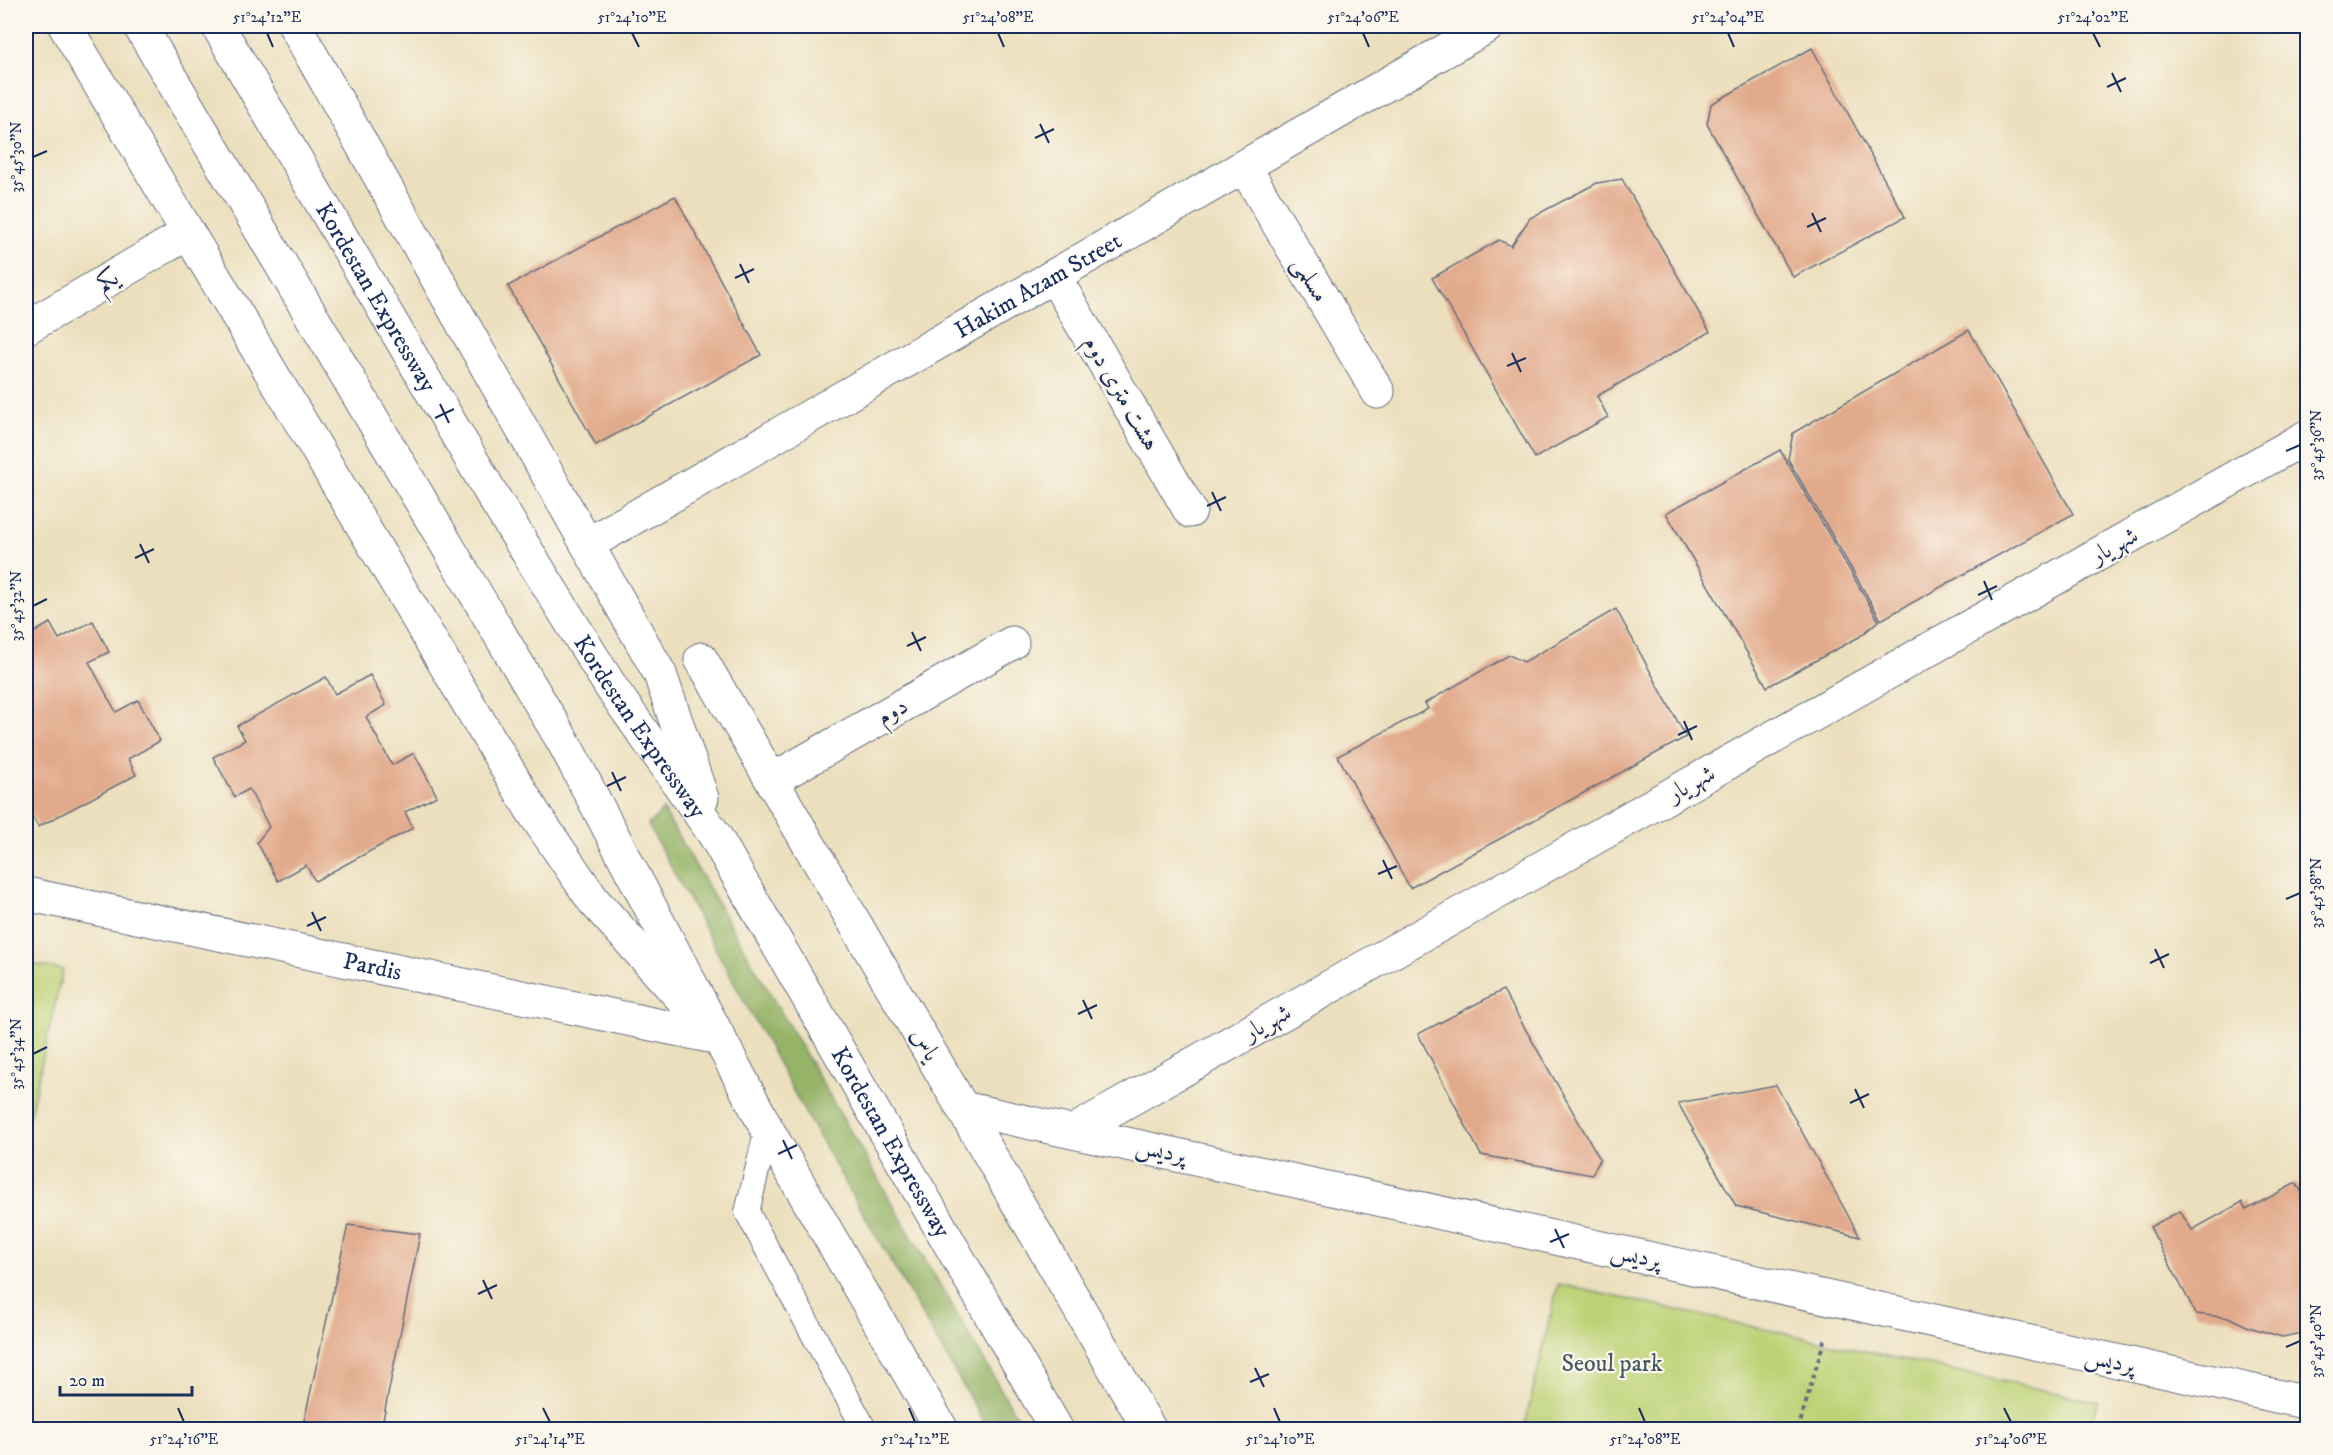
<svg xmlns="http://www.w3.org/2000/svg" width="2333" height="1455" font-family="'IM FELL DW Pica',Amiri,serif">
	<style>
		.green { fill: #bdd276; stroke: #6c806a; stroke-width: 1.5 }
		.forest { fill: #96b467; stroke: #587262; stroke-width: 1.5 }
		.building { fill: #e2aa8c }
		.lines { fill: none; stroke-linecap: round; stroke-linejoin: round }
		.lane-casing { stroke: #646d7f; stroke-width: 26 }
		.street-casing { stroke: #646d7f; stroke-width: 35 }
		.secondary-casing { stroke: #646d7f; stroke-width: 35 }
		.highway-casing { stroke: #646d7f; stroke-width: 35 }
		.path { stroke: #646d7f; stroke-width: 4; stroke-dasharray: 4.5 4.5; stroke-linecap: butt }
		.lane { stroke: #fff; stroke-width: 24 }
		.street { stroke: #fff; stroke-width: 33 }
		.secondary { stroke: #fff; stroke-width: 33 }
		.highway { stroke: #fff; stroke-width: 33 }
		.ticks { fill: none; stroke: #1b2f5e; stroke-width: 2 }
		.labels { text-anchor: middle; stroke-width: 4.5; stroke-linejoin: round; paint-order: stroke }
		.street-label { font-size: 24px; fill: #1b2f5e; stroke: #fbf7ec }
		.park-label { font-size: 24px; fill: #445864; stroke: #fbf7ec }
		.neatline { fill: none; stroke: #1b2f5e; stroke-width: 2 }
		.ticks-label { font-size: 15px; text-anchor: middle; fill: #1b2f5e }
	</style>
	<rect width="100%" height="100%" fill="#fbf7ec"/>
	<filter id="ink" filterUnits="userSpaceOnUse"><feTurbulence type="fractalNoise" baseFrequency=".0167" numOctaves="2"/><feDisplacementMap in="SourceGraphic" scale="12" xChannelSelector="R" yChannelSelector="G"/><feConvolveMatrix kernelMatrix="1 2 1 2 8 2 1 2 1" color-interpolation-filters="sRGB"/></filter>
	<filter id="wash" filterUnits="userSpaceOnUse"><feTurbulence type="fractalNoise" baseFrequency=".008" numOctaves="4" result="noise"/><feDisplacementMap in="SourceGraphic" scale="24" xChannelSelector="R" yChannelSelector="G"/><feGaussianBlur stdDeviation="1.35" result="paint"/><feColorMatrix in="noise" values="0 0 0 0 0 0 0 0 0 0 0 0 0 0 0 0 0 1.4 0 .05"/><feComposite in="paint" operator="in"/></filter>
	<g filter="url(#wash)">
		<rect width="100%" height="100%" fill="#ecdfbd"/>
		<path class="green" d="M26 963 63 970 26 1131Z
			M1558 1284 2098 1402 2091 1429H1524Z"/>
		<path class="forest" d="M663 810 1024 1429H988L809 1120 648 825Z"/>
		<g id="blocks">
			<path class="building" d="M1812 48 1905 217 1793 277 1707 124 1711 104Z
				M1622 179 1710 332 1597 396 1608 417 1535 458 1432 278 1499 240 1511 246 1530 218 1597 183Z
				M675 196 761 355 596 445 508 286Z
				M1969 330 2073 514 1881 620 1788 459 1793 433Z
				M1780 450 1879 621 1859 637 1767 687 1666 513Z
				M1616 609 1686 737 1410 888 1338 756 1428 709 1425 703 1509 655 1524 662Z
				M93 621 109 652 89 662 116 712 138 700 160 741 128 759 136 775 38 827 30 812 26 814V637L50 623 59 639Z
				M370 675 386 705 366 717 392 765 414 753 437 796 405 812 413 828 315 881 306 865 278 881 257 842 269 827 249 789 235 797 213 757 245 740 237 726 326 677 335 694Z
				M1503 990 1600 1159 1592 1175 1481 1155 1418 1034Z
				M1776 1085 1860 1237 1736 1206 1678 1103Z
				M2296 1183 2308 1202V1332L2282 1337 2249 1327 2230 1318 2196 1314 2150 1227 2180 1211 2192 1230 2242 1202 2246 1210Z
				M348 1225 420 1234 381 1430H302Z"/>
		</g>
	</g>
	<g filter="url(#ink)">
		<use href="#blocks" fill-opacity="0" stroke="#646d7f" stroke-width="1.5"/>
		<g class="lines">
			<defs>
				<path id="lane" d="M767 1129 747 1212 865 1430"/>
				<g id="street">
					<path d="M1244 166 1378 392"/>
					<path d="M1054 276 1190 511"/>
					<path d="M26 328 188 233"/>
					<path id="s1" d="M588 544 1488 26"/>
					<path d="M701 659 1150 1430"/>
					<path d="M772 780 1012 643"/>
					<path d="M1074 1131 2308 436"/>
				</g>
				<g id="secondary">
					<path id="s2" d="M26 894 719 1038"/>
					<path d="M963 1108 2308 1403"/>
				</g>
				<g id="highway">
					<path d="M65 26 533 812 593 900 687 1004"/>
					<path d="M140 26 564 743 767 1129 942 1430"/>
					<path id="s3" d="M218 26 494 498 611 687 714 834 1057 1430"/>
					<path d="M295 26 660 674 702 798"/>
				</g>
			</defs>
			<use href="#lane" class="lane-casing"/>
			<use href="#street" class="street-casing"/>
			<use href="#secondary" class="secondary-casing"/>
			<use href="#highway" class="highway-casing"/>
			<path class="path" d="M1798 1430 1825 1337"/>
			<use href="#lane" class="lane"/>
			<use href="#street" class="street"/>
			<use href="#secondary" class="secondary"/>
			<use href="#highway" class="highway"/>
		</g>
	</g>
	<path class="ticks" d="M267 33 273 47M632 33 639 47M998 33 1004 47M1363 33 1369 47M1728 33 1734 47M2093 33 2100 47M2112 73 2121 92M2107 87 2126 78M1040 124 1049 143M1035 138 1054 129M33 157 47 151M1812 213 1821 232M1807 227 1826 218M740 264 749 283M735 278 754 269M1512 353 1521 372M1507 366 1526 358M440 404 449 423M435 418 454 409M2286 451 2300 445M1212 492 1221 511M1207 506 1226 497M140 544 149 563M135 558 154 549M1984 581 1992 600M1978 595 1997 586M33 606 47 599M912 632 921 651M907 646 926 637M1684 721 1692 740M1678 735 1697 726M612 772 621 791M607 786 626 777M1383 860 1392 879M1378 874 1397 866M2286 899 2300 893M312 912 321 931M307 926 326 917M2155 949 2164 968M2150 963 2169 954M1083 1000 1092 1019M1078 1014 1097 1005M33 1054 47 1047M1855 1089 1864 1108M1850 1103 1869 1094M783 1140 792 1159M778 1154 797 1145M1555 1229 1564 1248M1550 1242 1569 1234M483 1280 492 1299M478 1294 497 1285M2286 1347 2300 1341M1255 1368 1264 1387M1250 1382 1269 1374M178 1408 184 1422M543 1408 550 1422M909 1408 915 1422M1274 1408 1280 1422M1639 1408 1645 1422M2004 1408 2011 1422"/>
	<g class="labels">
		<g class="street-label">
			<text transform="translate(1311 279) rotate(59)" y="8">مسلمی</text>
			<text transform="translate(107 280) rotate(-30)" y="8">یکم</text>
			<text dy="8" stroke="none"><textPath href="#s1" startOffset="519">Hakim Azam Street</textPath></text>
			<text dy="8" stroke="none"><textPath href="#s3" startOffset="314">Kordestan Expressway</textPath></text>
			<text transform="translate(1122 393) rotate(60)" y="8">هشت متری دوم</text>
			<text transform="translate(2114 545) rotate(-29)" y="8">شهریار</text>
			<text transform="translate(892 711) rotate(-30)" y="8">دوم</text>
			<text dy="8" stroke="none"><textPath href="#s3" startOffset="818">Kordestan Expressway</textPath></text>
			<text transform="translate(1691 783) rotate(-29)" y="8">شهریار</text>
			<text dy="8" stroke="none"><textPath href="#s2" startOffset="354">Pardis</textPath></text>
			<text transform="translate(1267 1022) rotate(-29)" y="8">شهریار</text>
			<text transform="translate(926 1044) rotate(60)" y="8">یاس</text>
			<text dy="8" stroke="none"><textPath href="#s3" startOffset="1304">Kordestan Expressway</textPath></text>
			<text transform="translate(1161 1150) rotate(12)" y="8">پردیس</text>
			<text transform="translate(1636 1255) rotate(12)" y="8">پردیس</text>
			<text transform="translate(2110 1360) rotate(12)" y="8">پردیس</text>
		</g>
		<g class="park-label">
			<text x="1612" y="1371">Seoul park</text>
		</g>
	</g>
	<rect width="2333" height="1455" fill="none" stroke="#fbf7ec" stroke-width="66"/>
	<path d="M60 1386v9h132v-9" fill="none" stroke="#1b2f5e" stroke-width="3"/>
	<text x="69" y="1386" font-size="18" fill="#1b2f5e" stroke="#fbf7ec" stroke-width="4.5" paint-order="stroke">20 m</text>
	<rect x="33" y="33" width="2267" height="1389" class="neatline"/>
	<g class="ticks-label">
		<text x="267" y="22">51°24'12"E</text>
		<text x="632" y="22">51°24'10"E</text>
		<text x="998" y="22">51°24'08"E</text>
		<text x="1363" y="22">51°24'06"E</text>
		<text x="1728" y="22">51°24'04"E</text>
		<text x="2093" y="22">51°24'02"E</text>
		<text transform="translate(16 157) rotate(-90)" y="5">35°45'30"N</text>
		<text transform="translate(2316 445) rotate(-90)" y="5">35°45'36"N</text>
		<text transform="translate(16 606) rotate(-90)" y="5">35°45'32"N</text>
		<text transform="translate(2316 893) rotate(-90)" y="5">35°45'38"N</text>
		<text transform="translate(16 1054) rotate(-90)" y="5">35°45'34"N</text>
		<text transform="translate(2316 1341) rotate(-90)" y="5">35°45'40"N</text>
		<text x="184" y="1444">51°24'16"E</text>
		<text x="550" y="1444">51°24'14"E</text>
		<text x="915" y="1444">51°24'12"E</text>
		<text x="1280" y="1444">51°24'10"E</text>
		<text x="1645" y="1444">51°24'08"E</text>
		<text x="2011" y="1444">51°24'06"E</text>
	</g>
</svg>
